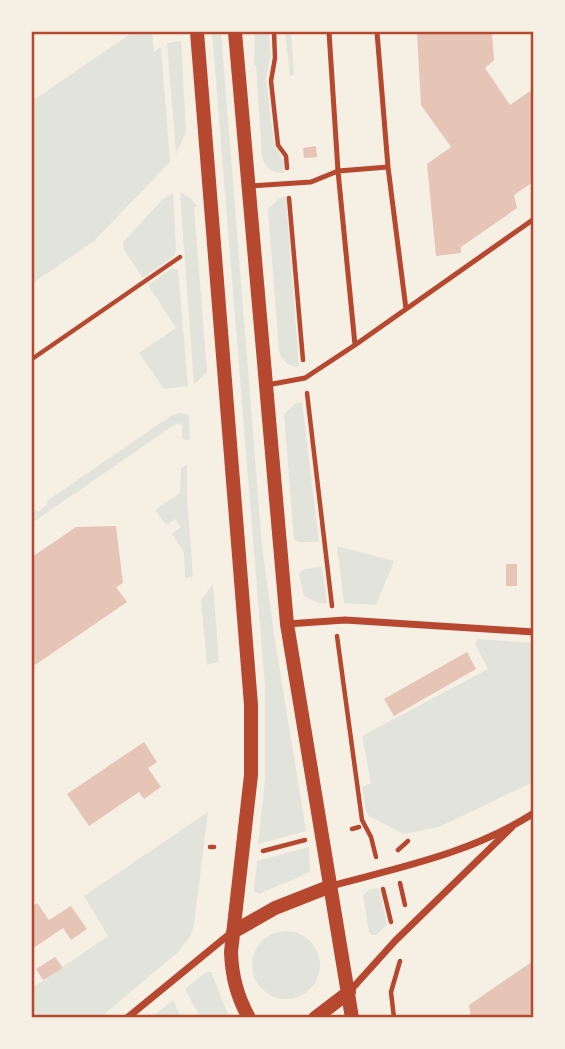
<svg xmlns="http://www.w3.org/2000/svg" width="565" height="1049" font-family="Roboto,sans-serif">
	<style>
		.green { fill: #e2e4dc }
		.building { fill: #e6c5b7 }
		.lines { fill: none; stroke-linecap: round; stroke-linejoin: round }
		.path { stroke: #b5482f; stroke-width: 4.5 }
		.service { stroke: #b5482f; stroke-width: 5 }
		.minor { stroke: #b5482f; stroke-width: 7 }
		.secondary { stroke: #b5482f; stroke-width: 14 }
		.neatline { fill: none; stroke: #b5482f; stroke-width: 2.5 }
	</style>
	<rect width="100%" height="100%" fill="#f6efe4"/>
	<path class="green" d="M133 32H152L154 52 161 47 170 162 94 241 32 284V101Z
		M212 32H221L262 546 274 634 306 831 258 844 265 780V687Z
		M255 32H269L271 56 266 79 274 142 283 160 284 173C271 173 266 169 262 157L256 66 254 65Z
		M285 32H291L294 75 290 76Z
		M181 41 186 132 176 154 167 43Z
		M180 192 191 198 197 207H194L207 372 194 385Z
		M173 193 176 250 174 256 143 278 124 250 123 242 162 200Z
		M286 196 299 367C288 366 282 361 279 351L268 209 278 199Z
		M172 268 178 270 188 386 164 389 139 353 176 328 148 285Z
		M302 402 319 542H299L294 540 284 414 296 403Z
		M180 413 189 415 190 440 182 439V423L179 425 177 423 32 523V511L35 509 38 512 48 504 47 501 172 415Z
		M187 465V496L193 577 185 578 184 552 172 534 181 527 175 519 166 525 155 510 180 493 181 468Z
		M337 546 394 561 376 605 344 603Z
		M322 567 327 604 319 603 304 596 299 574 304 569Z
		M213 584 219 662 207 665 201 600Z
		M478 639 533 643V782L439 827 404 834 369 816 366 811 362 787 371 783 362 736 488 669 475 644Z
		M208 812 194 925 190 937 177 953 101 1017H32V988L108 936 84 896Z
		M309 847 310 872 259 894 254 891 257 861Z
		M379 888 387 925 376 935H372L369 932 363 895 369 890Z
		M252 965a34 34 0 1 1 68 0a34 34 0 1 1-68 0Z
		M206 972H211L229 1017H200L185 989Z
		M173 1000 181 1017H152Z"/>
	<path class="building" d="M417 32H492L494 60 485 68 510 105 533 89V182L514 195 517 208 461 247V253L436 256 427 164 451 147 421 105Z
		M316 146 317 157 304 158 303 148Z
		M116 526 123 583 116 587 127 602 32 667V557L76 527Z
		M506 564H517V586H506Z
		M467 652 476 669 394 716 384 699Z
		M144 742 157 762 148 768 161 787 144 799 139 792 89 826 67 794Z
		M37 903 49 920 71 906 87 929 71 940 63 928 32 949V907Z
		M55 957 63 968 43 980 36 969Z
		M533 961V1012L526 1018H471L469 1005Z"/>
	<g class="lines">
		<path class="path" d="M274 32 275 58 271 81 278 145 286 156 287 168
			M289 198 303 360
			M32 359 180 257
			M307 393 332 606
			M337 636 362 820 371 837 376 857
			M352 829 359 827
			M210 847H214
			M398 850 408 841
			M263 851 305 840
			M400 883 405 905
			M383 889 391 922
			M394 1018 391 992 400 961"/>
		<path class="service" d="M377 32 388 167 406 309
			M533 32H534
			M388 167 338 171 355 345 534 219
			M250 186 311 182 338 171 329 32
			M267 385 305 378 355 345"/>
		<path class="minor" d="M287 624 345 620 534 632
			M331 886C401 867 472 853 534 813
			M349 992 395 941 512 827
			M127 1018 232 932"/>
		<path class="secondary" d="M197 32 251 705V775L231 952C232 977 237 996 249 1018
			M235 32 287 624 352 1018
			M233 932 275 908 331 886
			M315 1018 349 992"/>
	</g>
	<rect width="565" height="1049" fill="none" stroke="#f6efe4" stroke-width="66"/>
	<rect x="33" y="33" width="499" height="983" class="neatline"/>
</svg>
